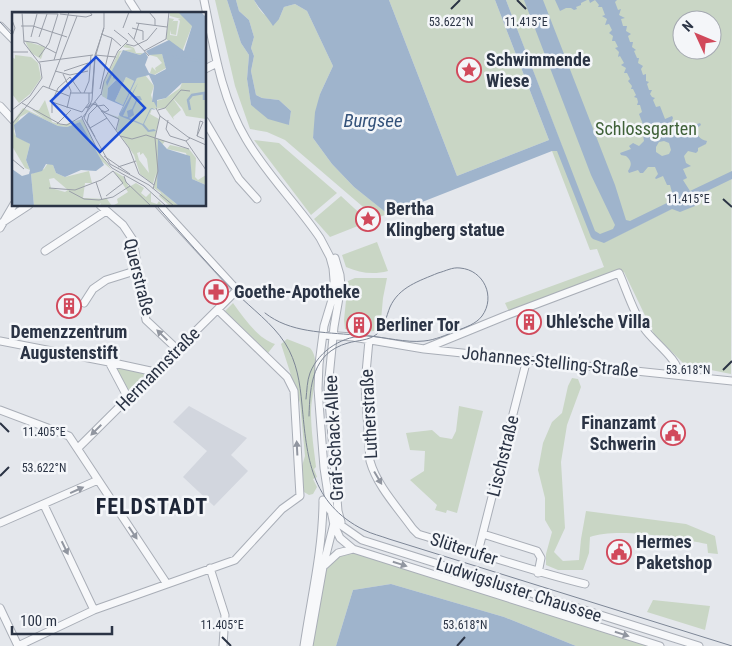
<svg xmlns="http://www.w3.org/2000/svg" width="732" height="646" font-family="'Roboto Condensed',sans-serif">
	<style>
		.built { fill: #d2d6de }
		.green { fill: #c9d6c5; fill-rule: evenodd }
		.water { fill: #9fb4cc; fill-rule: evenodd }
		.lines { fill: none; stroke-linecap: round; stroke-linejoin: round }
		.minor-casing { stroke: #a9aeb7; stroke-width: 9 }
		.minor { stroke: #f7f8fa; stroke-width: 7 }
		.tram { stroke: #7d8696; stroke-width: 1 }
		.oneway { fill: #9196a0 }
		.ticks { fill: none; stroke: #2b3445; stroke-width: 2 }
		.labels { text-anchor: middle; stroke-width: 5; stroke-linejoin: round; paint-order: stroke }
		.poi-label { font-size: 18px; font-weight: bold; fill: #2b3445; stroke: #f4f6f9; text-anchor: start }
		.park-label { font-size: 18px; fill: #3f6138; stroke: #f4f6f9 }
		.street-label { font-size: 18px; fill: #2b3445; stroke: #f4f6f9 }
		.water-label { font-size: 19px; font-style: italic; fill: #34527a; stroke: #f4f6f9 }
		.district-label { font-size: 22px; font-weight: bold; letter-spacing: 1px; fill: #1d2536; stroke: #f4f6f9 }
		.inset-river { fill: none; stroke: #9fb4cc; stroke-width: 2.5 }
		.inset-road { fill: none; stroke: #9a9fa9; stroke-width: 1 }
		.view { fill: #1d4ed8; fill-opacity: 0.15; stroke: #1d4ed8; stroke-width: 2.5 }
		.inset-edge { fill: none; stroke: #2b3445; stroke-width: 2.5 }
		.ticks-label { font-size: 12px; text-anchor: middle; fill: #2b3445; stroke: #f4f6f9; stroke-width: 5; stroke-linejoin: round; paint-order: stroke }
	</style>
	<rect width="100%" height="100%" fill="#e4e7ec"/>
	<path class="built" d="M189 406 247 438 231 455 248 471 214 506 183 477 207 451 173 422Z"/>
	<path class="green" d="M215 0H227L241 43 249 55 247 79 251 105 289 125 291 111 279 100 262 98 256 95 251 71 254 56 251 48 254 37 249 20 239 11 236 0H254C262 14 263 16 279 19L284 7 295 4 307 11 333 66 320 94 313 138 332 164 354 187 388 214 376 218 285 140 267 132 250 129 235 86Z
		M389 0H495L549 140 457 176Z
		M506 0H732L731 374 711 370 689 369 654 334 624 272 510 314 505 303 604 267 597 249 590 250 552 151 563 149ZM682 20H712V50H682Z
		M254 140 279 143 337 193 311 215Z
		M341 196 367 220 368 222 330 237 314 219Z
		M377 242 388 271C373 275 360 273 346 267L342 255Z
		M355 278H387L383 298 381 320 374 331 363 332 364 319 355 318 353 331 345 329 344 320 348 281Z
		M233 303C244 318 257 338 275 344L268 353 225 311Z
		M287 339 310 348C322 360 311 396 311 412 311 431 314 449 316 467L314 469 317 477 313 479 317 487 313 494 309 495 304 492 302 487V466L305 456 300 403 281 344Z
		M109 362 155 372 128 398Z
		M572 378 578 379 581 387 567 425 561 462 565 528 554 552 563 561 579 560 581 539 586 511 686 524 715 536 718 554 708 553 707 544C678 538 617 527 590 537L589 553 583 570H558L546 565V554L552 532 545 520V498L538 470 543 443 552 422 562 413 568 386Z
		M459 406 483 411 457 513 447 510 446 513 435 510 437 505 410 480 424 471 425 451 410 450 406 433 432 430 440 437 452 439 456 431Z
		M353 549 660 646H576L504 617 391 584 353 590 336 646H309L323 567 338 553Z
		M653 600 710 606 705 630 647 612Z"/>
	<path class="water" d="M227 0H236L239 11 249 20 254 37 251 48 254 56 251 71 256 95 262 98 279 100 291 111 289 125 268 119 251 105 247 79 249 55 241 43Z
		M254 0H389L457 176 549 140 495 0H506L595 231 600 234 613 229 615 225 591 175 524 0H543L615 185 626 220 630 221 673 200V196L670 185H667L663 176 656 179 655 178 658 174 655 167H648L643 173H640L638 170 629 173 628 171C632 165 632 161 626 156L621 155 620 153 631 149 629 146 633 143 639 146 644 141 643 135 637 132 636 130 644 127 639 114 642 112 640 105H637L638 102 637 98 634 97 636 95 633 89H631L632 86 628 81 630 79 627 73H624L626 68 621 65 624 63 620 56 618 57 619 52 615 48 618 47 615 41H612L613 36 609 33 612 30 609 24 605 25 607 19 602 16 605 15 602 7H598L599 5 595 0 590 3 589 0H617L615 2 618 10 621 9 619 15 625 18 621 19 623 26H627L626 31 631 34 628 36 630 42H633L632 47 636 50 634 51 637 58H639L638 63 643 66 641 69 643 75 646 74V81L649 82 647 84 649 90H652L650 94 652 97 655 98 653 100 656 107 660 106 665 119 672 116 673 118 670 125 674 130H681L684 124 688 123 689 127 700 123 701 125 697 128C697 136 699 139 707 141L706 144 698 148V151L696 153 688 151 684 156 686 163 691 166 683 169 687 178 683 180 690 191 732 171V179L697 196 695 206 680 212 672 209 604 243 593 239 591 237 557 151H552L389 215 354 187 332 164 313 138 315 112 320 94 333 66 307 11 295 4 284 7 279 19 273 26C267 16 260 10 254 0ZM664 141 669 143 671 150 669 154 662 156 656 152V147L659 142Z
		M555 0H587L581 3V5L576 7 577 9 574 10 571 8H566L560 11Z
		M391 584 504 617 576 646H336L353 590Z"/>
	<g class="lines">
		<defs>
			<path id="minor" d="M129 0 138 14
				M204 0C214 48 221 97 246 139 267 175 297 204 320 238L330 257 333 268 334 280V293L324 326 319 364 318 389 324 468 329 501 334 525 340 538 353 549 660 646
				M0 26 14 40
				M205 69 217 63
				M0 106 14 121
				M205 121 239 179 257 199
				M100 205 123 225 133 240 146 320 178 350
				M3 222 29 205
				M0 228 14 204
				M45 251 106 211
				M335 258 340 275 341 286 334 327 328 388 338 511 341 522
				M84 303 93 289 106 280 138 270
				M323 335 353 337 424 349 732 381
				M369 340 365 384 370 461C377 486 398 508 413 529L418 534C473 551 528 570 585 584
				M0 341 109 362 155 372
				M424 349 505 316 619 273C627 291 633 312 644 328 652 341 679 359 679 375
				M109 362 128 398
				M0 410 69 436 167 584
				M78 448 237 290 159 205
				M323 501 342 526 362 540 699 646
				M44 505 94 610
				M0 523 98 480
				M483 534 537 551 541 558 538 573
				M478 552 527 359
				M325 565 338 553 353 549
				M210 568 225 615 223 646
				M0 608 18 646
				M18 646 94 610 235 560 282 509 300 496 294 391 287 377 218 310
				M304 646C311 598 323 549 323 500
				M309 646 323 567 334 523"/>
		</defs>
		<use href="#minor" class="minor-casing"/>
		<use href="#minor" class="minor"/>
		<path class="tram" d="M0 22 14 37
			M156 205C182 234 207 264 235 292 252 309 272 323 285 343 297 362 300 383 302 405 307 457 310 503 364 530 372 534 381 536 389 539L732 646
			M265 313C290 333 324 332 355 335
			M306 399C307 390 307 381 310 373 319 350 344 335 367 336 386 337 405 343 424 341 435 340 446 335 456 331 466 327 476 324 482 316 496 297 484 270 460 268 452 267 446 271 438 273 419 281 399 287 390 307 386 317 385 326 377 334 368 341 358 340 348 343 312 353 310 385 309 416"/>
	</g>
	<defs><path id="oneway-solid" d="M-6-.8H1V-3.2L6.5 0L1 3.2V.8H-6Z" transform="scale(1.25)"/></defs>
	<g class="oneway">
		<use href="#oneway-solid" transform="translate(162 335) rotate(-136)"/>
		<use href="#oneway-solid" transform="translate(96 430) rotate(135)"/>
		<use href="#oneway-solid" transform="translate(297 448) rotate(-93)"/>
		<use href="#oneway-solid" transform="translate(378 478) rotate(59)"/>
		<use href="#oneway-solid" transform="translate(77 490) rotate(-24)"/>
		<use href="#oneway-solid" transform="translate(133 533) rotate(56)"/>
		<use href="#oneway-solid" transform="translate(65 548) rotate(64)"/>
		<use href="#oneway-solid" transform="translate(400 564) rotate(17)"/>
		<use href="#oneway-solid" transform="translate(622 634) rotate(17)"/>
	</g>
	<path class="ticks" d="M517 0 526 9M451 9 460 0M723 199 732 207M723 370 732 361M0 423 9 432M0 476 9 467M222 637 231 646M457 646 465 637"/>
	<defs>
		<symbol id="sight-ring" viewBox="-11 -11 22 22"><circle r="9.5" fill="#f4f6f9" stroke="#d1495b" stroke-width="1.5"/><path d="M0-6L1.8-2.2L6-1.7L2.9 1.2L3.7 5.4L0 3.3L-3.7 5.4L-2.9 1.2L-6-1.7L-1.8-2.2Z" fill="#d1495b"/></symbol>
		<symbol id="pharmacy-ring" viewBox="-11 -11 22 22"><circle r="9.5" fill="#f4f6f9" stroke="#d1495b" stroke-width="1.5"/><path d="M-2-6h4v4h4v4h-4v4h-4v-4h-4v-4h4Z" fill="#d1495b"/></symbol>
		<symbol id="building-ring" viewBox="-11 -11 22 22"><circle r="9.5" fill="#f4f6f9" stroke="#d1495b" stroke-width="1.5"/><path d="M-4-6H4V6H1V3H-1V6H-4ZM-2.5-4.3h1.7v1.8h-1.7ZM.8-4.3h1.7v1.8H.8ZM-2.5-1h1.7V.8h-1.7ZM.8-1h1.7V.8H.8Z" fill="#d1495b"/></symbol>
		<symbol id="civic-ring" viewBox="-11 -11 22 22"><circle r="9.5" fill="#f4f6f9" stroke="#d1495b" stroke-width="1.5"/><path d="M-.6-6.5H3V-4.5H.6V-3L4-1V1h2V6H-6V1h2V-1L-.6-3ZM-1.2 2.5V6h2.4V2.5Z" fill="#d1495b"/></symbol>
	</defs>
	<g fill-rule="evenodd">
		<use href="#sight-ring" x="455" y="56" width="28" height="28"/>
		<use href="#sight-ring" x="354" y="205" width="28" height="28"/>
		<use href="#pharmacy-ring" x="202" y="278" width="28" height="28"/>
		<use href="#building-ring" x="55" y="292" width="28" height="28"/>
		<use href="#building-ring" x="515" y="308" width="28" height="28"/>
		<use href="#building-ring" x="345" y="311" width="28" height="28"/>
		<use href="#civic-ring" x="659" y="419" width="28" height="28"/>
		<use href="#civic-ring" x="605" y="538" width="28" height="28"/>
	</g>
	<g class="labels">
		<g class="poi-label">
			<text x="486" y="66">Schwimmende<tspan x="486" dy="21">Wiese</tspan></text>
			<text x="386" y="215">Bertha<tspan x="386" dy="21">Klingberg statue</tspan></text>
			<text x="234" y="298">Goethe-Apotheke</text>
			<text x="546" y="328">Uhle’sche Villa</text>
			<text x="376" y="331">Berliner Tor</text>
			<text x="69" y="338" text-anchor="middle">Demenzzentrum<tspan x="69" dy="21">Augustenstift</tspan></text>
			<text x="656" y="429" text-anchor="end">Finanzamt<tspan x="656" dy="21">Schwerin</tspan></text>
			<text x="636" y="548">Hermes<tspan x="636" dy="21">Paketshop</tspan></text>
		</g>
		<g class="park-label">
			<text x="646" y="135">Schlossgarten</text>
		</g>
		<g class="street-label">
			<text transform="translate(139 277) rotate(76)" y="6">Querstraße</text>
			<text transform="translate(550 362) rotate(6)" y="6">Johannes-Stelling-Straße</text>
			<text transform="translate(158 369) rotate(-45)" y="6">Hermannstraße</text>
			<text transform="translate(369 414) rotate(-93)" y="6">Lutherstraße</text>
			<text transform="translate(334 438) rotate(-93)" y="6">Graf-Schack-Allee</text>
			<text transform="translate(503 456) rotate(-76)" y="6">Lischstraße</text>
			<text transform="translate(464 549) rotate(18)" y="6">Slüterufer</text>
			<text transform="translate(519 590) rotate(18)" y="6">Ludwigsluster Chaussee</text>
		</g>
		<g class="water-label">
			<text x="373" y="127">Burgsee</text>
		</g>
		<g class="district-label">
			<text x="152" y="514">FELDSTADT</text>
		</g>
	</g>
	<g transform="translate(12 12)">
		<rect width="194" height="194" fill="#e4e7ec"/>
		<path d="M158 0H166L179 10 189 13 186 20 180 14 170 40 154 27 157 6 162 7 159 12 161 9H166L164 23 159 22 158 18V23L165 24 168 9 166 7H169L158 4ZM13 29 33 35 29 47 19 41ZM114 32 122 36 124 41H131L128 43 111 38 108 41 105 56H103L97 65 102 61 104 67 96 76 95 87 90 84 91 72 107 39 121 37 111 35ZM145 40 150 42 154 56 142 63 138 61 140 55 144 59 143 56 150 51 145 45 137 43ZM3 43 19 45 26 51 29 66 18 82 7 91 0 82V45L3 47ZM133 63 142 74 139 83 141 90 154 86 168 76 170 71H194V107L174 104 170 96 160 85 169 98 161 105 162 108 153 96 140 97 138 102 147 107 143 126 153 129 150 133 147 130 145 176 167 194H158L147 184 149 181 142 176 144 161 141 172 128 162 122 143 105 118 107 107 97 102 106 105 125 66ZM128 140V143L131 141 135 147 137 161 127 148 125 141ZM114 65 122 69 111 93 103 89ZM33 88 40 110 51 113 70 107 87 141 100 158 85 145 68 110 55 115 46 114 17 100 8 105 2 119 3 123 18 132 14 148 18 158 13 156 0 134V111L11 96 32 106 20 98H27ZM158 133 177 137 184 146 183 165 186 168 194 163V173L180 167 174 141 155 137ZM36 151 41 153 44 161 53 165 77 159 80 171H73L71 186 95 187 100 194 106 191 105 187 116 180 102 159 112 165 117 175 124 171 132 176 129 181 134 185 139 180V190L145 192 147 189 150 193 148 194H88L89 191 85 194H22L19 162 32 157ZM42 166 43 167 56 178 53 180 39 176 37 167Z" fill="#c9d6c5" fill-rule="evenodd"/>
		<path d="M166 0H189L194 5V71H170L154 86 145 88V96L142 90H135H140L142 74 137 63 125 66 108 102 126 71 111 104 116 105 115 99 120 97 124 88 122 84H128L130 88 125 89 121 98 122 103 117 106 131 112 138 97 140 96 144 98 139 97 132 112 137 118 142 117 144 119 136 120 130 113 108 104 107 102 111 94 95 87 96 76 104 68 101 66V61L95 74 94 70 111 38 128 43 133 40 136 45 133 53 137 61 143 63 154 57 150 42 137 43 134 39 157 28 172 39 180 14ZM114 65 122 69 111 93 103 89ZM17 100 46 114 55 115 68 110 92 153 84 159 69 158 53 165 44 161 41 153 34 152 30 159 19 162 22 194H0V157L10 164 17 162 18 158 14 148 18 132 4 125 2 113ZM146 127 155 137 178 144 180 167 194 173V194H167L145 176Z" fill="#9fb4cc" fill-rule="evenodd"/>
		<path class="inset-river" d="M153 34 164 45 194 50M178 98 176 88 180 83 192 81V88"/>
		<path class="inset-road" d="M92 0V15L83 46 80 88 72 106 98 152 137 173 162 194M137 0 143 7V13M0 1 46 2 37 31 27 45M48 2 74 5 80 3 78 0M0 8 3 16 0 24M124 11 155 15M9 14H21L55 25M111 16 117 0M120 16 131 19V28M116 21 137 44M89 22 100 26 109 34M19 25 25 2M27 25 35 2M122 27 127 11M12 29 25 31 44 41M114 32 122 34 135 28 145 16M132 39 154 27 157 0M0 40H16M83 43 104 45M42 48 57 0M27 50 81 43M43 59 58 63 76 59M52 59 76 51M51 62 59 79 55 96M58 65 69 81M37 76 65 4M88 77 100 26M58 81H80L83 43 92 16M72 81 77 69 79 43M89 82 70 106 87 141 100 156 132 174 154 194M89 83 92 69 106 39 116 29 102 18M40 90 46 76 58 65M83 90 117 136 127 162 142 173M10 91 48 112 55 113 70 104M74 96 79 92H81L85 93 86 94 89 98 93 100 97 98 92 93 86 94H85L83 92H82L75 96M0 98 18 84 30 66 28 52 12 31 10 0M146 98 153 96 169 78 178 79M89 99 107 107 104 118M40 101V90L70 100 77 91V81M148 104 176 125 194 133M156 108 154 117 158 124 174 129 178 126M0 112 31 74 57 84M45 112 59 98M78 116 95 106M108 124 120 127 134 123 177 137M185 124 188 109 191 110 185 124 192 127M83 125 75 110 77 102 85 94M174 129 194 158M92 144 118 162M0 147 12 157M106 155 124 149M112 164 114 170 139 194M84 170 90 188M37 176 63 178 89 168 101 159 111 171 94 184M141 177 146 159 143 126 148 104 144 96M57 179 72 187 87 188 101 185 118 174"/>
		<path class="view" d="M84 45 133 96 88 140 39 89Z"/>
		<rect width="194" height="194" class="inset-edge"/>
	</g>
	<g class="ticks-label">
		<text x="526" y="26">11.415°E</text>
		<text x="451" y="26">53.622°N</text>
		<text x="688" y="203">11.415°E</text>
		<text x="688" y="374">53.618°N</text>
		<text x="44" y="436">11.405°E</text>
		<text x="44" y="472">53.622°N</text>
		<text x="465" y="629">53.618°N</text>
		<text x="222" y="629">11.405°E</text>
	</g>
	<g transform="translate(697 35) rotate(314)"><circle r="24" fill="#f4f6f9" stroke="#a4a8b1"/>
	<path d="M0-4L9 19L0 12L-9 19Z" fill="#d1495b"/>
	<text y="-8" font-size="14" font-weight="bold" text-anchor="middle" fill="#2b3445">N</text>
	</g>
	<path d="M12 626v8h100v-8" fill="none" stroke="#2b3445" stroke-width="2.5"/>
	<text x="20" y="626" font-size="15" fill="#2b3445" stroke="#f4f6f9" stroke-width="4" paint-order="stroke">100 m</text>
</svg>
